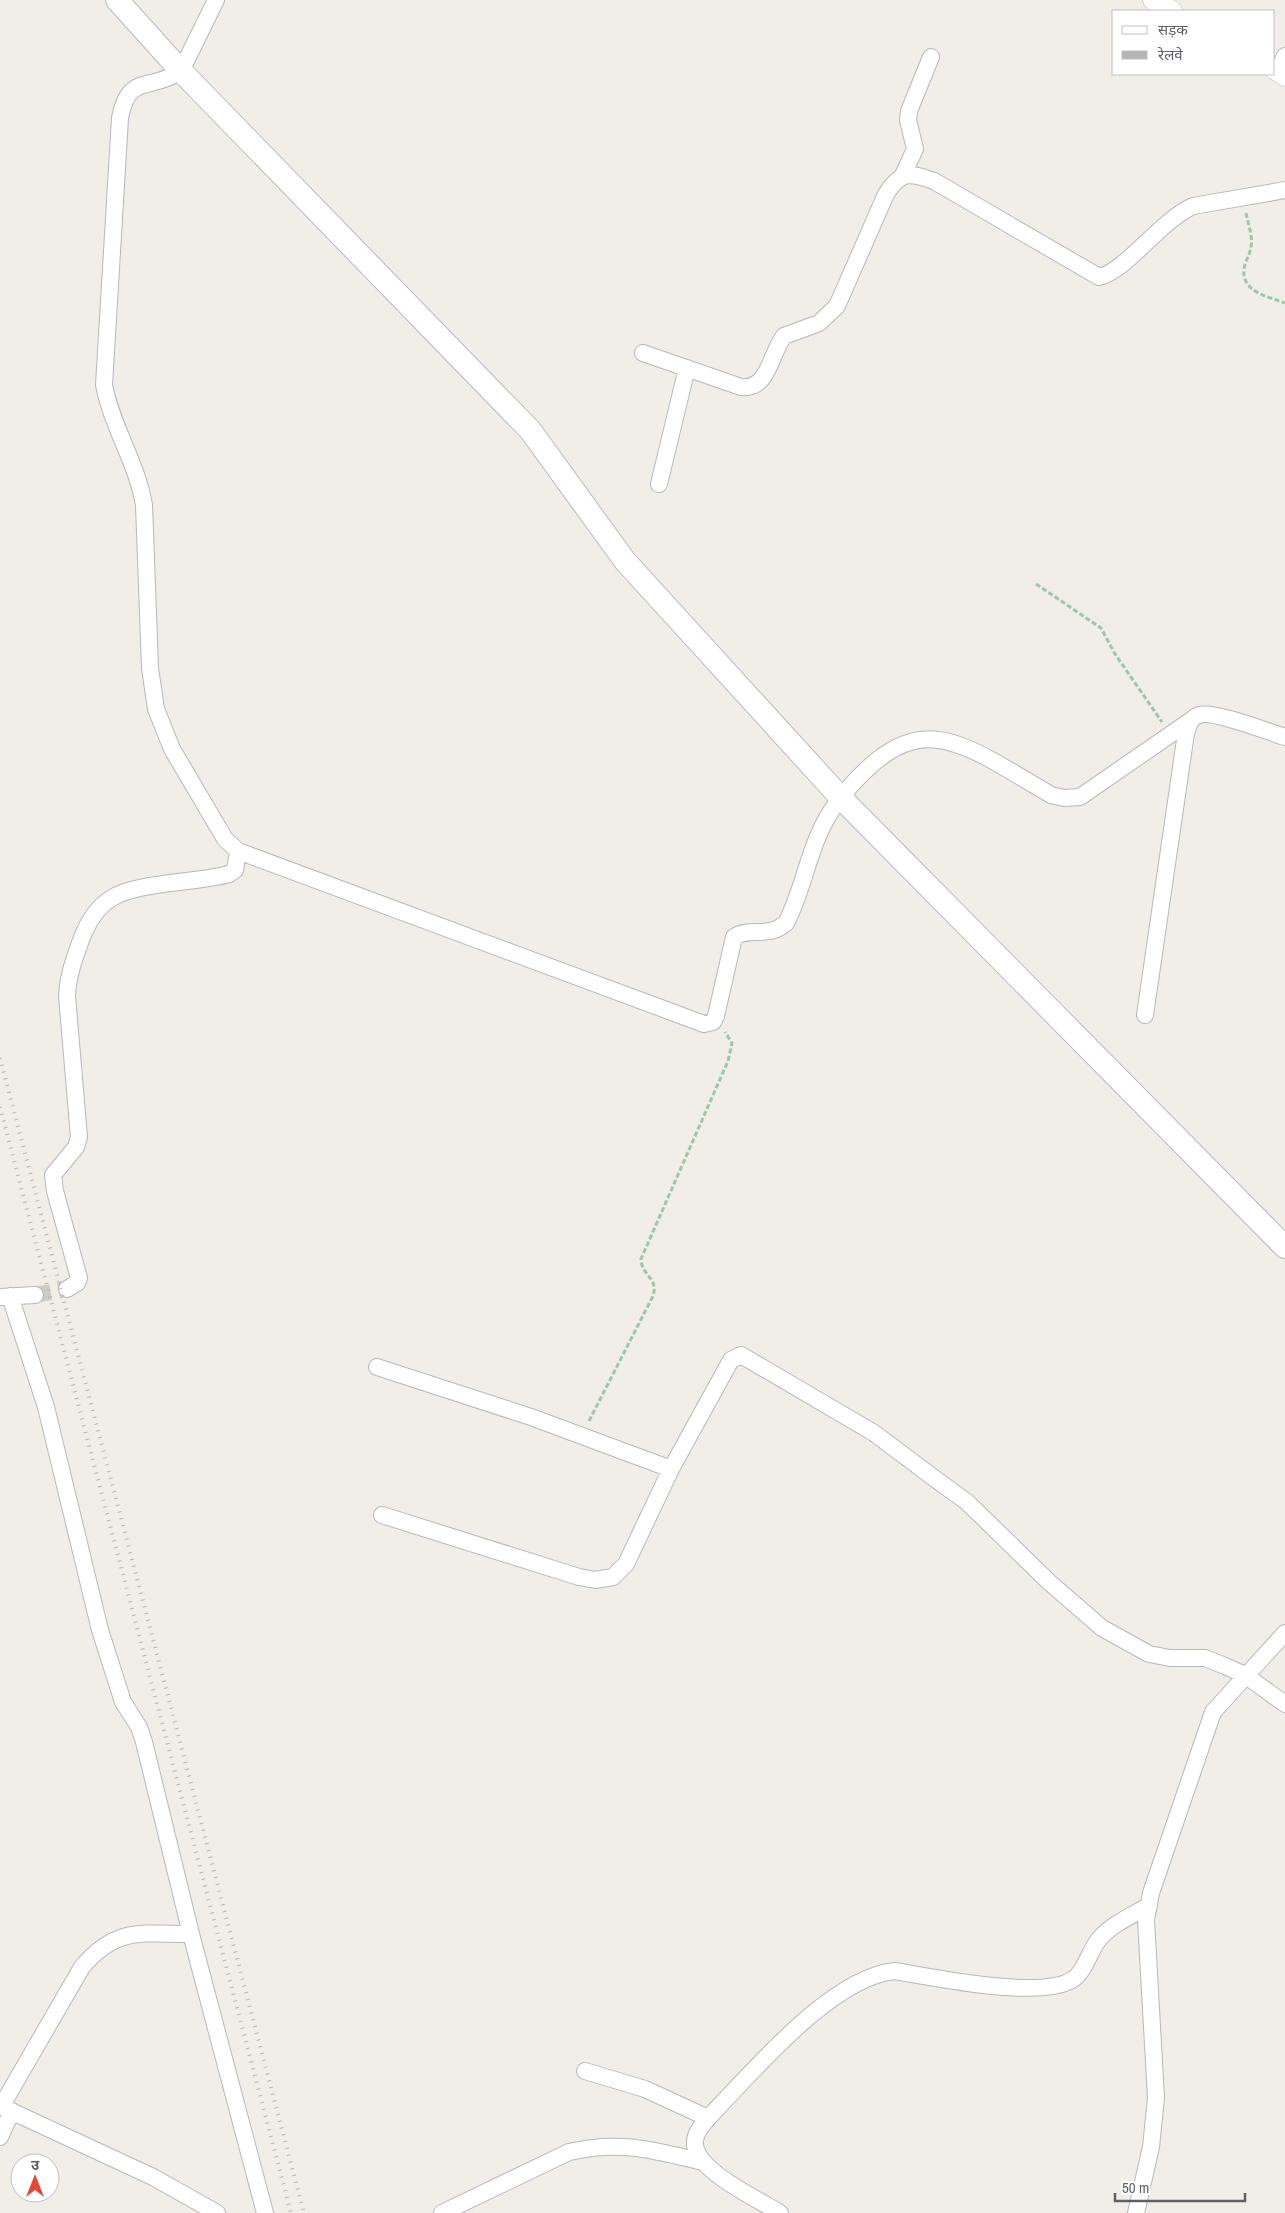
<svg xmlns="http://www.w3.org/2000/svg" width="1285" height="2213" font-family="'Archivo Narrow','Noto Sans Devanagari',sans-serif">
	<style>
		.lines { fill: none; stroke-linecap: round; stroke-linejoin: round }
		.minor-tunnel { stroke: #cccbc6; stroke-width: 16; stroke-dasharray: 16 8; stroke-linecap: butt }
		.minor-casing { stroke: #b6b8bd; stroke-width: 18 }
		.tertiary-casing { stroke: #b6b8bd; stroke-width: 21 }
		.secondary-casing { stroke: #b7bac0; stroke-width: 24 }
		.path { stroke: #9dc7a9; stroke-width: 3; stroke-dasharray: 5 2.5; stroke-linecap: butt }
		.minor { stroke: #fff; stroke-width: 16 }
		.tertiary { stroke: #fff; stroke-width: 20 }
		.secondary { stroke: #fff; stroke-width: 22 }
		.rail { stroke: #b5b5b6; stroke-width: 4; stroke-dasharray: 1 6; stroke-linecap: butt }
	</style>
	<rect width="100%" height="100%" fill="#f0eee6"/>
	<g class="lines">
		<path class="minor-tunnel" d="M35 1295 67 1289"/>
		<defs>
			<path id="minor" d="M216 0 181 71C150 92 129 72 120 118L104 385C112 427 137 463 144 505L150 668 156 709 172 749 225 839 238 851 704 1024 713 1022 716 1016 734 937C751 926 768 939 786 923 801 895 806 863 819 834 829 810 847 788 866 770 910 727 945 734 995 762 1014 773 1033 784 1051 795L1064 798 1080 797 1190 721
				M1278 71 1285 56
				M903 175 915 149 908 120 909 111 931 57
				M643 353 741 387C769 390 770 354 784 336L819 323 837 306 886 194C901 171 909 172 934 181L1099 277C1126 271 1160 221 1193 206L1285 190
				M659 484 687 368
				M1145 1015 1186 733C1189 725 1190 718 1199 715 1212 710 1269 732 1285 737
				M67 1289 77 1283 79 1278 55 1191 53 1175 76 1147 79 1137 67 996C68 976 74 959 81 940 87 924 96 907 112 898 136 882 198 883 229 874L235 870 238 851
				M10 1296 46 1407 100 1630 123 1702 139 1727 144 1742 191 1934 265 2213
				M0 1297 35 1295
				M377 1367 531 1417 671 1469
				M382 1515 579 1577 595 1580 613 1577 626 1564 671 1469 731 1360 741 1355 874 1433 938 1481 967 1502 1049 1582 1102 1628 1149 1654 1170 1658H1205L1225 1666 1245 1675 1285 1704
				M585 2071 645 2089 708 2118
				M0 2106 153 2177 217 2213
				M1 2107 82 1967C117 1926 142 1934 191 1934
				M0 2137 12 2111
				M442 2213 569 2152C619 2140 653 2150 703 2162
				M780 2213C758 2199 698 2172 695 2145 694 2133 702 2126 708 2118 752 2073 831 1977 895 1971 931 1977 1049 2002 1076 1977 1087 1967 1090 1949 1100 1938 1112 1924 1133 1915 1148 1906
				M1136 2213 1151 2147 1156 2098 1146 1920 1151 1893 1213 1712 1285 1633"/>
			<path id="tertiary" d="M1153 0 1172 11
				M1274 69 1285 76"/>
			<path id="secondary" d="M117 0 181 71 530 430 625 561 841 798 1285 1247"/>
		</defs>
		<use href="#minor" class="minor-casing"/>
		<use href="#tertiary" class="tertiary-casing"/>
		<use href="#secondary" class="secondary-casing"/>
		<path class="path" d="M1246 213C1248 224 1253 236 1251 247 1250 255 1245 261 1244 269 1241 292 1269 297 1285 303
			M1036 584 1101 628 1115 654 1162 722
			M589 1421 653 1296C659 1278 641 1275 641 1259L728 1061 732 1043 725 1032"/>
		<use href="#minor" class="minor"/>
		<use href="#tertiary" class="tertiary"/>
		<use href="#secondary" class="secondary"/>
		<path class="rail" d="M0 1058 304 2213
			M0 1107 291 2213"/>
	</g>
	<rect x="1112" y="10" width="162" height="65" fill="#ffffff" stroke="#bfc0c2"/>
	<rect x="1122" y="26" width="25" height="8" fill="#ffffff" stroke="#bfc0c2"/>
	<text x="1158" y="35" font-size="15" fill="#5e6166">सड़क</text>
	<rect x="1122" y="51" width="25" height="8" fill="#b5b5b6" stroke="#bfc0c2"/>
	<text x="1158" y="60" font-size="15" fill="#5e6166">रेलवे</text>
	<g transform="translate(35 2178)"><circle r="24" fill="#ffffff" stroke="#bfc0c2"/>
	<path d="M0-4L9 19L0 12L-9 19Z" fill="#e74535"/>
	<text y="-8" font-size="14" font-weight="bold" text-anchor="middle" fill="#5e6166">उ</text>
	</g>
	<path d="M1115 2193v8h130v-8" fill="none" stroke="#5e6166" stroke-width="2.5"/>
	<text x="1122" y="2193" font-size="15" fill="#5e6166" stroke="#ffffff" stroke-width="4" paint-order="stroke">50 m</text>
</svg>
